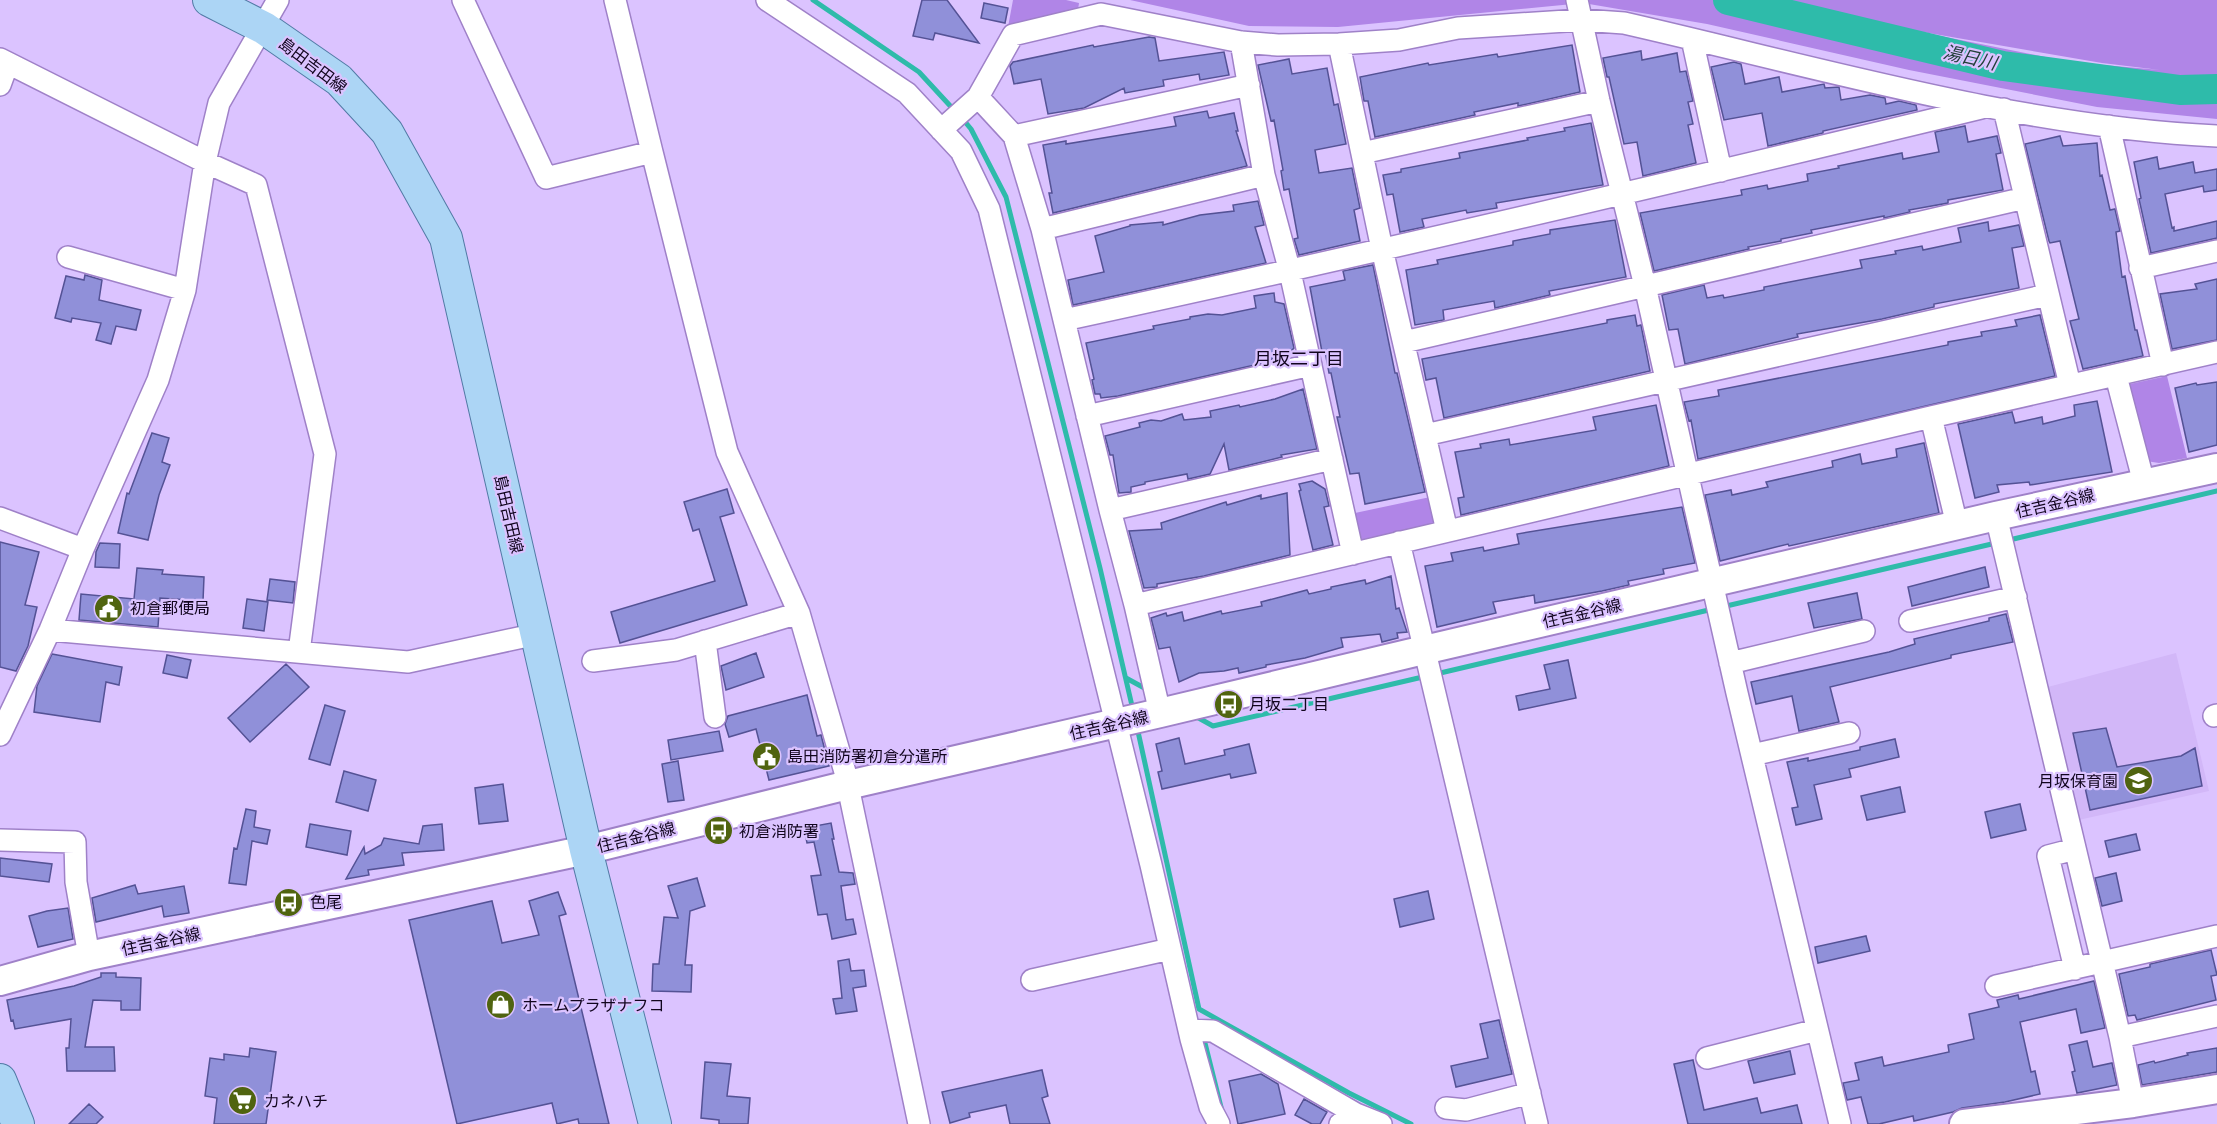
<svg xmlns="http://www.w3.org/2000/svg" width="2217" height="1124" font-family="'IBM Plex Sans','Noto Sans JP',sans-serif">
	<style>
		.built { fill: #d2b7f8 }
		.green { fill: #b085e7; fill-rule: evenodd }
		.lines { fill: none; stroke-linecap: round; stroke-linejoin: round }
		.stream { stroke: #2ebbaa; stroke-width: 5 }
		.river { stroke: #2ebbaa; stroke-width: 30 }
		.building { fill: #9090d9; stroke: #545295; stroke-width: 1.5 }
		.street-casing { stroke: #9f81c8; stroke-width: 24 }
		.secondary-casing { stroke: #9f81c8; stroke-width: 32 }
		.primary-casing { stroke: #527aa5; stroke-width: 34 }
		.street { stroke: #fff; stroke-width: 21 }
		.secondary { stroke: #fff; stroke-width: 28 }
		.primary { stroke: #acd5f5; stroke-width: 32 }
		.labels { text-anchor: middle; stroke-width: 4.5; stroke-linejoin: round; paint-order: stroke }
		.street-label { font-size: 16px; fill: #11051e; stroke: #dbc3ff }
		.poi-label { font-size: 16px; fill: #11051e; stroke: #dbc3ff; text-anchor: start }
		.water-label { font-size: 18px; font-style: italic; fill: #23403b; stroke: #dbc3ff }
		.neighbourhood-label { font-size: 18px; fill: #11051e; stroke: #dbc3ff }
	</style>
	<rect width="100%" height="100%" fill="#dbc3ff"/>
	<path class="built" d="M2176 653 2209 791 2074 821 2044 688Z"/>
	<path class="green" d="M1013 0H1066L1079 3 1078 10 1008 27Z
		M1130 0H2217V119L2097 107 1909 70 1707 24 1583 3 1338 27 1249 26ZM1911 30 2102 63 2160 70 2070 62Z
		M2167 376 2187 458 2159 463 2146 461 2130 384Z
		M1435 496 1442 528 1362 544 1355 513Z"/>
	<g class="lines">
		<path class="stream" d="M813 0 919 72 954 110
			M961 117 971 129 1006 197 1100 568 1133 710
			M2005 541 2217 491
			M1722 607 1996 543
			M1436 674 1713 609
			M1126 678 1148 690
			M1195 716 1213 726 1427 676
			M1137 727 1199 1009 1349 1093 1411 1124
			M1203 1035 1222 1111"/>
		<path class="river" d="M1728 0 2003 66 2180 90 2217 89"/>
	</g>
	<path class="building" d="M922 0H947L979 43 935 33 933 40 913 36Z
		M984 3 1008 8 1005 23 981 18Z
		M1149 37 1155 38 1159 61 1224 52 1229 75 1200 80 1199 74 1163 80 1164 86 1125 93 1124 88 1084 108 1048 114 1041 79 1014 84 1010 66 1013 62 1093 45 1094 47Z
		M1572 45 1580 92 1518 106V103L1474 112 1475 115 1375 137 1368 101H1364L1360 77 1428 63 1429 65 1497 54 1498 57Z
		M1641 51 1642 60 1677 53 1680 72 1686 71 1693 101 1688 102 1693 124 1688 125 1696 163 1643 176 1637 142 1624 144 1609 77H1607L1603 58Z
		M1289 59 1292 74 1327 68 1334 105 1338 104 1346 144 1315 150 1319 173 1352 168 1360 208 1354 210 1360 241 1299 255 1294 239 1298 238 1289 189 1284 190 1281 171 1283 170 1274 120 1271 121 1258 65Z
		M1734 62 1741 64 1745 84 1779 77 1782 92 1824 84 1825 88 1839 87 1841 100 1870 95 1885 98 1886 104 1899 101 1916 105 1917 110 1823 131V133L1768 146 1762 113 1724 120 1711 67Z
		M1207 111 1209 118 1234 113 1238 131H1236L1247 166 1053 213 1049 193H1052L1043 145 1066 141V144L1176 126 1174 117Z
		M1591 123 1603 185 1496 203 1497 208 1467 213 1466 210 1422 219 1424 227 1400 232 1393 194 1387 195 1383 175 1401 172V169L1460 158 1459 153 1528 140 1527 138 1565 131 1564 128Z
		M1965 126 1968 142 1997 136 2001 153 1996 154 2003 190 1948 200V203L1909 210 1910 212 1884 218V216L1811 230 1812 233 1781 239V241L1748 247 1749 249 1654 271 1640 213 1742 195 1741 190 1767 185 1768 189 1808 181 1807 174 1839 168 1838 166 1902 153 1903 159 1939 152 1935 132Z
		M2060 136 2063 146 2097 143 2100 176 2102 175 2110 210 2115 209 2120 231 2116 232 2122 277 2125 276 2135 330H2137L2143 356 2083 369 2070 321 2079 319 2060 241 2050 243 2049 241 2025 144Z
		M2157 157 2159 169 2193 162 2195 173 2217 169V190L2204 192 2203 186 2165 194 2172 228 2174 227V231L2217 221V238L2151 253 2139 199 2141 198 2134 162Z
		M1258 201 1264 225 1255 227 1266 263 1073 305 1068 280 1104 272 1095 236 1130 226V225L1163 222V225L1200 215 1234 211 1233 205Z
		M1615 220 1626 277 1549 291 1550 295 1495 308 1494 301 1443 310 1444 320 1415 325 1406 270 1438 264 1437 260 1513 245V241L1550 234V230Z
		M1988 222 1989 231 2019 225 2024 246 2012 248 2019 288 1934 304V307L1882 319 1797 334 1798 337 1685 364 1678 329 1669 330 1662 295 1704 285 1707 298 1723 295 1724 298 1764 290V287L1862 268 1860 260 1896 254 1895 251 1922 246 1923 250 1961 242 1958 228Z
		M1373 265 1395 373H1397L1425 492 1365 504 1359 473 1350 474 1337 417H1340L1331 373H1329L1325 351 1322 352 1310 287 1345 280 1343 271Z
		M85 275 102 280 99 300 141 310 136 330 116 326 111 344 96 340 101 323 72 318 71 322 55 318 66 276 84 280Z
		M2217 279V340L2172 349 2160 294 2197 289 2195 284Z
		M1274 293 1275 302 1284 304 1294 348 1290 352 1259 364 1118 396 1101 398 1100 394H1095L1092 380 1094 379 1086 343 1154 329 1153 326 1190 319V317L1208 314 1222 315 1256 308 1254 296Z
		M1635 315 1637 326 1641 325 1650 371 1444 418 1436 378 1426 380 1422 359 1607 323V320Z
		M2040 315 2055 376 1698 459 1691 420 1689 421 1684 402 1719 396 1718 390 1948 345V342L1982 336 1981 332 2017 326 2015 320Z
		M2217 382V445L2189 452 2175 388 2196 383 2197 385Z
		M1303 389 1317 449 1281 455 1282 457 1229 470 1224 444 1210 474 1188 479 1187 474 1145 482V484L1131 487V492L1119 493 1113 455H1110L1105 436 1140 427 1139 423 1151 420 1161 421 1182 414 1184 420 1211 417 1210 411 1239 405 1240 407 1275 399Z
		M2097 401 2112 472 2030 485 2029 482 1997 485 1999 492 1975 498 1958 424 2012 412 2015 423 2042 417 2043 424 2075 416 2074 405Z
		M1656 405 1669 466 1461 515 1458 498 1464 497 1455 452 1481 448 1480 444 1509 439 1510 445 1596 430 1593 417Z
		M152 433 169 438 162 462 170 465 159 495 148 540 118 533 127 493 129 494Z
		M1924 443 1939 513 1789 546 1788 544 1720 561 1705 495 1731 490 1732 495 1768 487 1766 482 1833 467 1832 461 1860 454 1862 464 1897 457 1896 449Z
		M1312 481 1325 489 1329 506 1324 507 1333 545 1313 550 1299 491 1301 490 1299 484Z
		M727 489 734 513 720 517 747 605 620 643 611 612 715 581 699 529 693 531 684 502Z
		M1287 493 1290 555 1204 576 1157 584V587L1144 588 1129 531 1162 529 1161 523 1226 502 1227 505 1261 495V499Z
		M1682 507 1695 563 1663 569 1664 574 1628 581 1629 585 1602 591 1535 603 1534 595 1493 602 1496 613 1437 627 1425 566 1453 561 1451 553 1483 547 1484 551 1519 544 1517 534Z
		M0 542 39 552 25 605 37 607 28 646 16 671 0 667Z
		M100 543 120 544 119 568 95 567 96 552Z
		M1985 567 1989 587 1912 606 1908 587Z
		M137 568 163 570 162 574 204 577 203 601 160 598 158 627 79 620 81 594 134 599Z
		M1391 576 1396 609 1399 608 1407 632 1397 633 1398 638 1382 642 1380 634 1341 638 1343 647 1305 658 1266 665V667L1239 673 1238 668 1224 671 1199 673 1179 682 1170 647 1159 649 1151 618 1166 613 1167 616 1182 612 1184 621 1221 611 1222 614 1262 606 1261 602 1307 590 1309 594 1331 589V587L1365 580 1366 584Z
		M270 579 295 582 293 603 267 600Z
		M1857 593 1862 619 1814 628 1808 603Z
		M247 599 268 602 264 631 243 628Z
		M2006 614 2013 642 1951 655V658L1830 687 1839 722 1799 731 1792 696 1756 704 1751 682 1889 652 1915 644 1914 639 1989 621V618Z
		M756 653 764 677 726 690 721 666Z
		M52 654 122 667 119 685 106 682 100 722 34 712 37 686Z
		M167 655 191 660 187 678 163 673Z
		M1568 660 1576 698 1519 710 1516 696 1550 689 1544 665Z
		M286 664 309 687 250 742 228 718Z
		M807 695 817 736 821 735 829 766 769 780 756 729 729 737 725 724 728 716Z
		M325 705 345 711 330 765 309 759Z
		M2106 728 2117 767 2181 756 2195 748 2202 786 2090 810 2073 733Z
		M719 731 723 751 671 760 668 740Z
		M1179 738 1185 764 1225 755 1224 750 1249 744 1256 773 1231 778 1230 774 1162 789 1158 772 1162 771 1156 744Z
		M1895 739 1899 757 1849 769 1851 777 1814 785 1822 819 1796 825 1792 808 1798 807 1787 762 1808 758V761L1860 750V747Z
		M678 761 684 800 668 802 662 764Z
		M344 771 376 780 368 811 336 802Z
		M503 784 508 821 479 824 475 788Z
		M1900 787 1905 812 1867 820 1861 796Z
		M2020 804 2026 830 1991 838 1985 812Z
		M246 809 256 811 254 827 270 830 267 844 252 841 246 885 229 883 234 848 237 849Z
		M831 823 834 839H832L839 872 853 873 855 884 841 886 846 920 853 919 856 934 832 939 827 914 818 915 811 876 821 875 814 842 807 843 804 828Z
		M310 824 351 831 347 855 306 847Z
		M442 824 444 850 402 853 404 865 368 870 369 875 346 879 364 847 365 854 381 845 384 838 419 844 423 826Z
		M2136 834 2140 850 2109 857 2105 841Z
		M0 858 52 864 49 882 0 876Z
		M2116 873 2122 901 2102 906 2095 878Z
		M697 878 705 906 690 911 685 965H692L691 992 652 991 653 964H659L664 917 678 918 668 886Z
		M135 885 138 894 184 886 189 913 164 917 162 906 96 922 92 898Z
		M1428 891 1434 919 1400 927 1394 899Z
		M558 892 566 914 559 916 609 1124H579L578 1119 557 1124 552 1103 457 1124 409 920 492 901 502 943 539 935 529 901Z
		M68 908 73 939 38 947 29 916 47 911Z
		M1866 936 1870 951 1818 963 1815 947Z
		M2211 950 2217 975 2211 976 2216 1000 2137 1020 2135 1015 2128 1016 2119 974 2150 967V964Z
		M849 959 851 971 864 970 866 986 853 988 857 1011 836 1014 833 999 842 998 838 961Z
		M101 973H116V977L141 978 140 1010H121V1001L93 1000 85 1047H114L115 1071H67L66 1048H69L71 1019 15 1029 13 1020 11 1021 7 1000 74 986 101 977Z
		M2094 981 2105 1028 2081 1033 2076 1009 2020 1022 2031 1072 2035 1071 2040 1094 2005 1102 1962 1108 1953 1112 1914 1121 1913 1116 1879 1124H1868L1861 1097 1847 1100 1843 1083 1859 1080 1855 1063 1882 1057 1884 1066 1949 1052 1948 1045 1974 1039 1969 1014 1999 1007 1997 1000 2018 995 2019 999Z
		M1499 1020 1512 1074 1456 1087 1451 1066 1488 1058 1480 1024Z
		M2087 1041 2093 1067 2112 1063 2117 1085 2077 1093 2072 1072 2075 1071 2069 1045Z
		M250 1048 276 1052 266 1124H214L217 1098 205 1096 210 1058 224 1060V1054L249 1057Z
		M2217 1048V1072L2142 1085 2138 1065 2154 1061 2155 1063 2188 1055 2187 1053Z
		M1790 1051 1795 1074 1754 1083 1748 1061Z
		M1693 1060 1704 1110 1757 1098 1761 1113 1797 1105 1802 1124H1688L1674 1064Z
		M705 1062 731 1064 727 1096 750 1098 748 1124H719V1120L701 1118Z
		M1042 1070 1048 1096 1042 1098 1050 1124H1010L1006 1105 969 1113 970 1117 950 1123 942 1092Z
		M1261 1074 1278 1084 1285 1114 1238 1124 1229 1081Z
		M1304 1099 1327 1112 1320 1124H1312L1295 1115Z
		M89 1104 103 1117 96 1124H69Z"/>
	<g class="lines">
		<defs>
			<path id="street" d="M463 0 546 178 652 152 727 452 799 613 845 772 919 1124
				M615 0 652 152
				M767 0 907 93 961 151 989 209 1151 865 1191 1039 1210 1107 1219 1124
				M1577 0 1599 101 1645 286 1737 693 1840 1124
				M1692 39 1721 171
				M1241 42 1264 175 1290 272 1353 554
				M1339 44 1382 249 1447 531
				M0 59 205 162 256 185 325 454 299 652
				M0 85 8 63
				M2004 109 2070 385
				M2109 126 2163 365
				M941 130 978 97
				M1014 136 1249 85
				M1362 153 1599 101
				M1042 229 1264 175
				M68 257 185 290
				M2140 268 2217 251
				M1064 320C1371 254 1676 182 1981 108
				M1404 342 2025 198
				M2116 376 2144 483
				M1087 416 1311 365
				M1931 417 1957 525
				M1425 435 2047 295
				M1110 510 1332 459
				M1996 516 2120 1037 2133 1103
				M0 518 83 549
				M1399 542 1537 1124
				M1135 605 1931 417 2217 352
				M1910 621 2016 597
				M50 630 408 662 537 634
				M705 641 715 717
				M593 661 676 650 799 613
				M1730 663 1864 631
				M1160 713 1135 605 1110 510 1042 229 1014 136 978 97 1013 35 1101 14 1241 42 1278 45 1339 44 1399 40 1458 28 1582 20 1624 23C1817 67 2019 127 2217 136
				M2214 716 2217 715
				M0 735 50 630 83 549 158 380 185 290 205 162 219 103 278 0
				M1752 755 1849 733
				M0 840 75 842 76 882 89 956
				M2075 849 2048 856 2075 969
				M1032 980 1170 949
				M1996 986 2217 936
				M1189 1030 1213 1031 1356 1114
				M2120 1037 2217 1016
				M1707 1058 1817 1030
				M1446 1108 1466 1110 1530 1093
				M1340 1124 1356 1114 1381 1124"/>
			<path id="secondary" d="M0 981 89 956 586 850 848 785 1160 713 1424 650 1996 516 2217 468
				M1964 1124 2133 1103 2217 1089"/>
			<path id="primary" d="M209 0 264 28 339 80 387 132 446 238 586 850 655 1124
				M0 1080 18 1124"/>
		</defs>
		<use href="#street" class="street-casing"/>
		<use href="#secondary" class="secondary-casing"/>
		<use href="#primary" class="primary-casing"/>
		<use href="#street" class="street"/>
		<use href="#secondary" class="secondary"/>
		<use href="#primary" class="primary"/>
	</g>
	<defs>
		<symbol id="civic-disc" viewBox="-11 -11 22 22"><circle r="9.5" fill="#506410" stroke="#dbc3ff"/><path d="M-.6-6.5H3V-4.5H.6V-3L4-1V1h2V6H-6V1h2V-1L-.6-3ZM-1.2 2.5V6h2.4V2.5Z" fill="#fff"/></symbol>
		<symbol id="bus-disc" viewBox="-11 -11 22 22"><circle r="9.5" fill="#506410" stroke="#dbc3ff"/><path d="M-5-6H5V4H4V6H2V4H-2V6H-4V4H-5ZM-3.5-4V0h7V-4ZM-3.5 1.2v1.5H-2V1.2ZM2 1.2v1.5H3.5V1.2Z" fill="#fff"/></symbol>
		<symbol id="school-disc" viewBox="-11 -11 22 22"><circle r="9.5" fill="#506410" stroke="#dbc3ff"/><path d="M0-5L7-2L0 1L-7-2ZM-4 1L0 2.5L4 1V4Q0 6-4 4Z" fill="#fff"/></symbol>
		<symbol id="shop-disc" viewBox="-11 -11 22 22"><circle r="9.5" fill="#506410" stroke="#dbc3ff"/><path d="M-5-2.5h2.3a2.7 3.5 0 0 1 5.4 0H5L5.5 6h-11ZM-1.5-2.5h3a1.5 2.3 0 0 0-3 0Z" fill="#fff"/></symbol>
		<symbol id="supermarket-disc" viewBox="-11 -11 22 22"><circle r="9.5" fill="#506410" stroke="#dbc3ff"/><path d="M-6-5.5h2.5l.6 2H6L4.5 2H-2.5L-4.4-4H-6ZM-1.5 3.2a1.3 1.3 0 1 0 .1 0ZM3 3.2a1.3 1.3 0 1 0 .1 0Z" fill="#fff"/></symbol>
	</defs>
	<g fill-rule="evenodd">
		<use href="#civic-disc" x="92" y="592" width="33" height="33"/>
		<use href="#bus-disc" x="1212" y="688" width="33" height="33"/>
		<use href="#civic-disc" x="750" y="740" width="33" height="33"/>
		<use href="#school-disc" x="2122" y="764" width="33" height="33"/>
		<use href="#bus-disc" x="702" y="814" width="33" height="33"/>
		<use href="#bus-disc" x="272" y="886" width="33" height="33"/>
		<use href="#shop-disc" x="484" y="988" width="33" height="33"/>
		<use href="#supermarket-disc" x="226" y="1084" width="33" height="33"/>
	</g>
	<g class="labels">
		<g class="street-label">
			<text transform="translate(313 65) rotate(37)" y="6">島田吉田線</text>
			<text transform="translate(2055 503) rotate(-13)" y="6">住吉金谷線</text>
			<text transform="translate(509 514) rotate(77)" y="6">島田吉田線</text>
			<text transform="translate(1582 613) rotate(-13)" y="6">住吉金谷線</text>
			<text transform="translate(1109 725) rotate(-13)" y="6">住吉金谷線</text>
			<text transform="translate(636 837) rotate(-14)" y="6">住吉金谷線</text>
			<text transform="translate(161 941) rotate(-12)" y="6">住吉金谷線</text>
		</g>
		<g class="poi-label">
			<text x="130" y="614">初倉郵便局</text>
			<text x="1249" y="710">月坂二丁目</text>
			<text x="787" y="762">島田消防署初倉分遣所</text>
			<text x="2118" y="787" text-anchor="end">月坂保育園</text>
			<text x="739" y="837">初倉消防署</text>
			<text x="310" y="908">色尾</text>
			<text x="522" y="1011">ホームプラザナフコ</text>
			<text x="264" y="1107">カネハチ</text>
		</g>
		<g class="water-label">
			<text transform="translate(1970 58) rotate(13)" y="6">湯日川</text>
		</g>
		<g class="neighbourhood-label">
			<text x="1299" y="365">月坂二丁目</text>
		</g>
	</g>
</svg>
